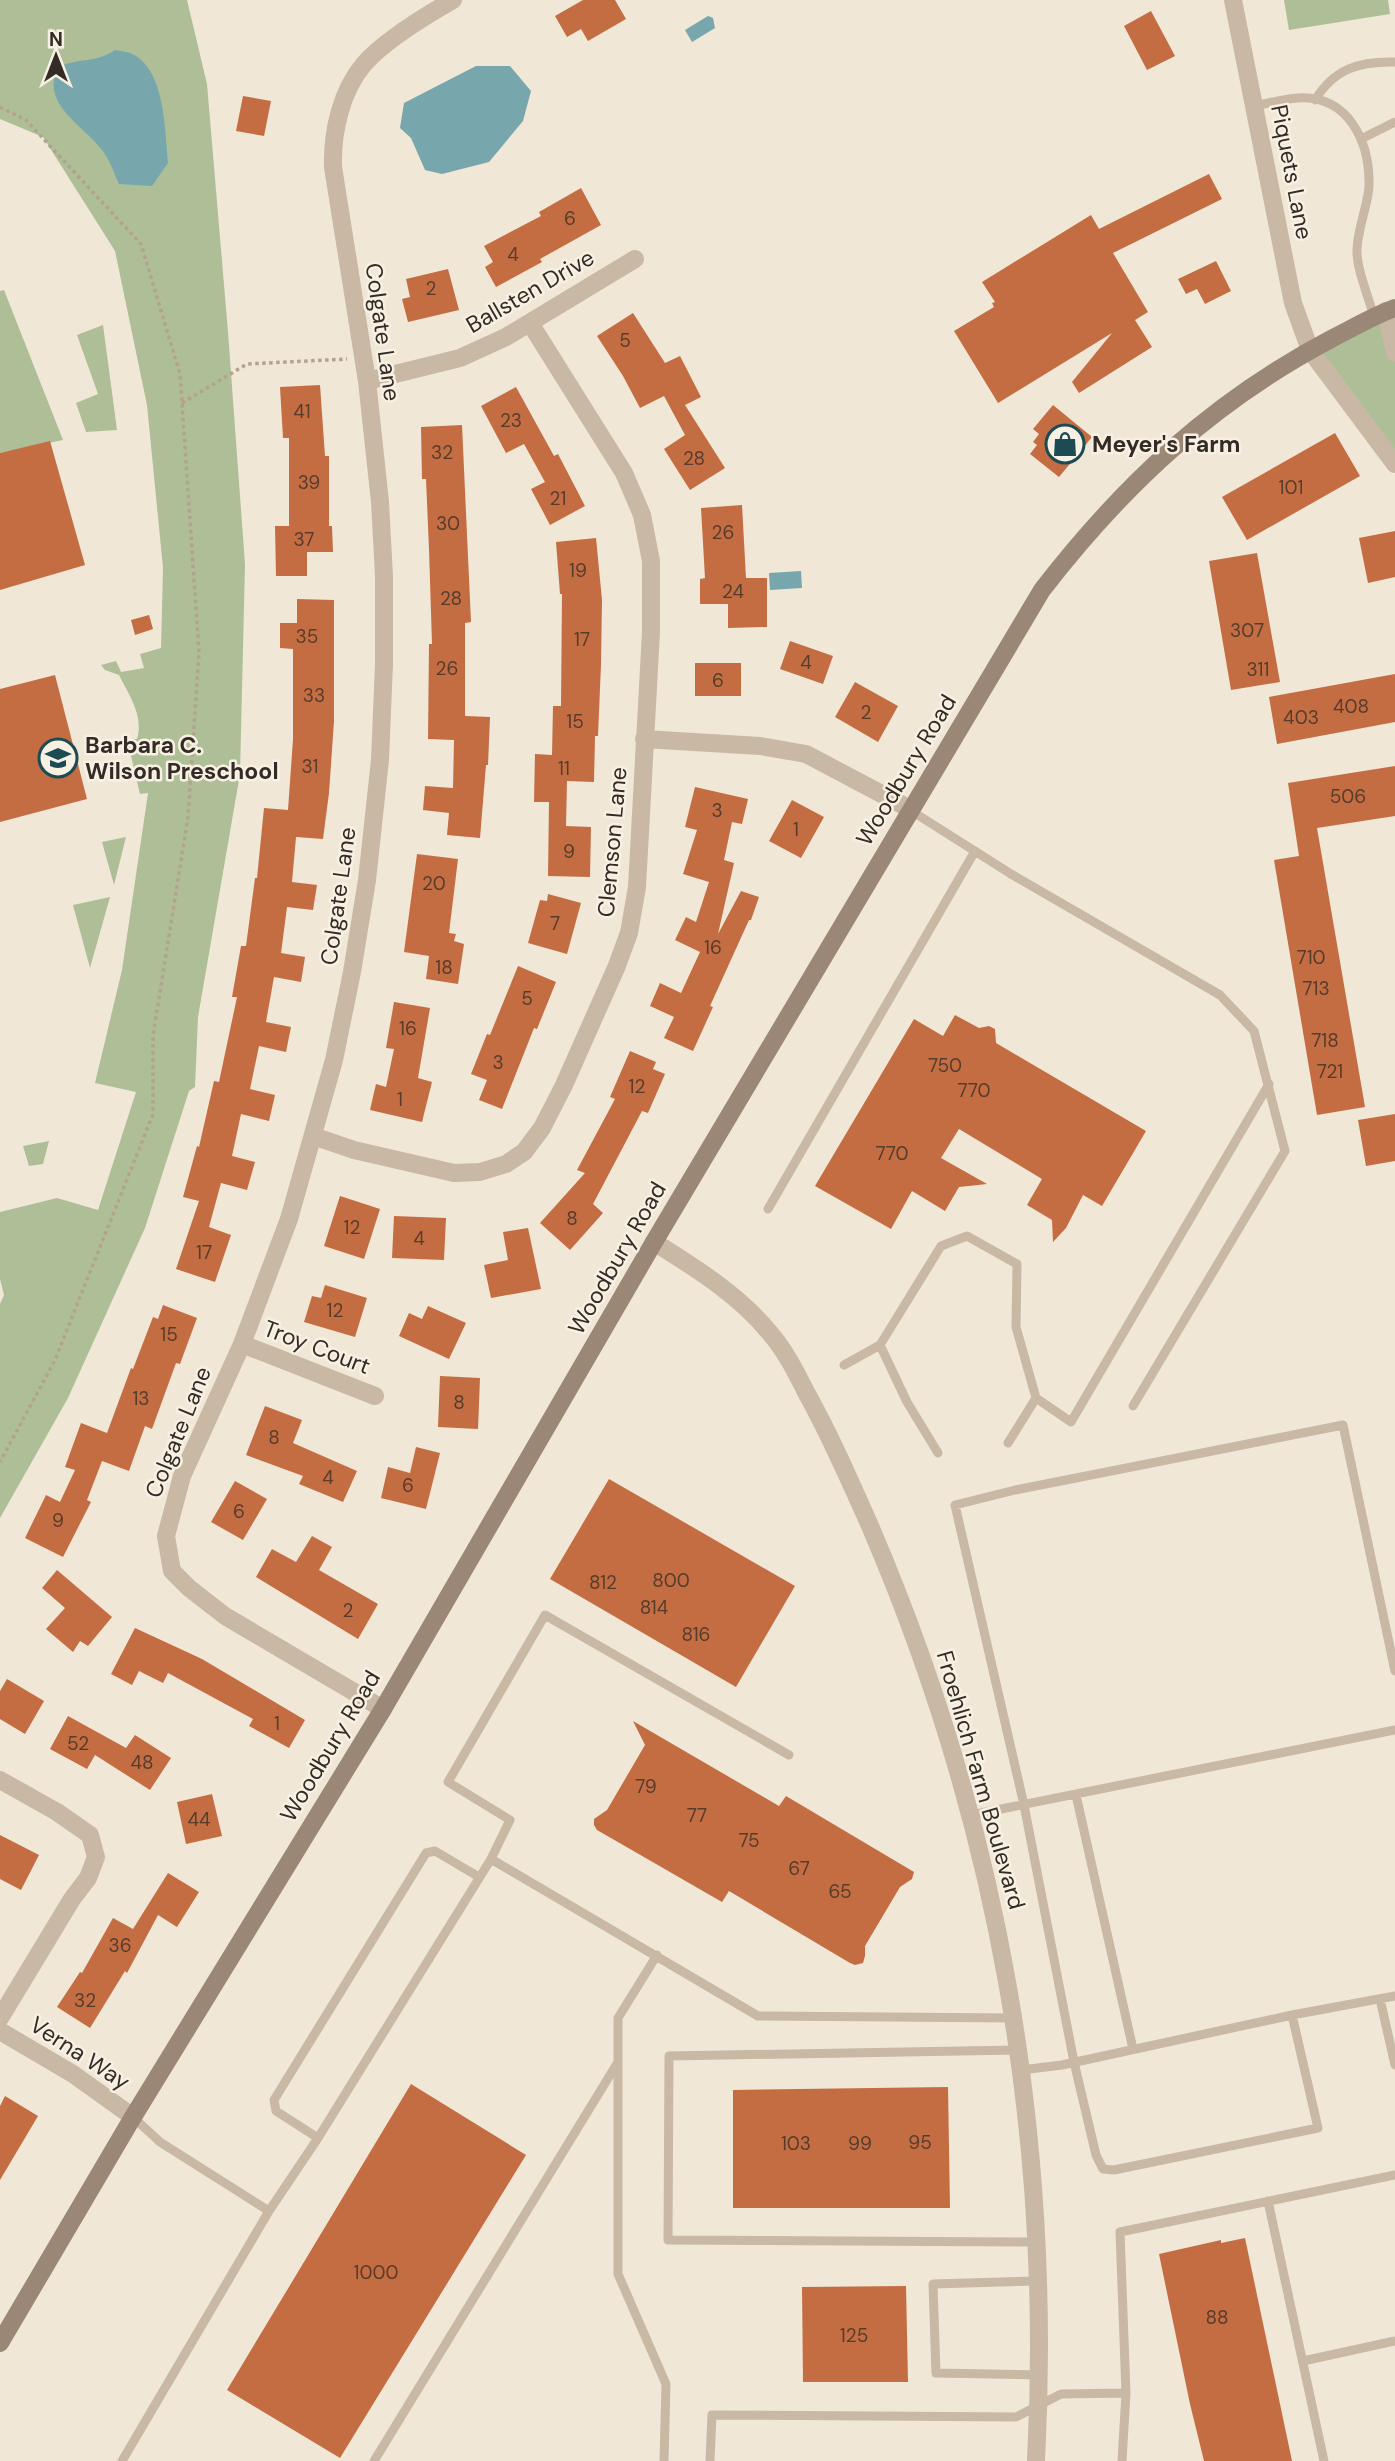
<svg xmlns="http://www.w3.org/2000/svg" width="1395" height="2461" font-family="'DM Sans',sans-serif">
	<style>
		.green { fill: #aebf98 }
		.water { fill: #77a6ad }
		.building { fill: #c46d42 }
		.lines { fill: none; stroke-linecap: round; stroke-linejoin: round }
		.path { stroke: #b3a28e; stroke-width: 3.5; stroke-dasharray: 3.5 3.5; stroke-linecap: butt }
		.service { stroke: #c8b8a4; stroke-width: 9 }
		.minor { stroke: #c8b8a4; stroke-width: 18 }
		.secondary { stroke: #9b8776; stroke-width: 18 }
		.labels { text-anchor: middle; stroke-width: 5; stroke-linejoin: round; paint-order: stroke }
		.number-label { font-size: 19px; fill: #573c2c }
		.street-label { font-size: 23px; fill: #332b25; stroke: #f8f1e3 }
		.poi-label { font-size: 23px; font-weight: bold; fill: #332b25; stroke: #f8f1e3; text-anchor: start }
	</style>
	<rect width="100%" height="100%" fill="#f0e7d7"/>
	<path class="green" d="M0 0H187L207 84 228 332 245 564 240 774 198 1017 195 1087 189 1091 145 1228 68 1398 0 1518V1304L4 1295 0 1279V1212L57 1198 98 1210 136 1092 95 1083 122 970 148 793 140 794 127 739H137C144 716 129 695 119 675L105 670 101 665 116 661 121 672 144 668 140 654 161 648 163 568 147 405 115 251 43 137 0 119Z
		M1284 0H1388L1390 14 1289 30Z
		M4 290 63 440 0 453V291Z
		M1385 314 1395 360V463L1313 351Z
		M103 325 117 430 86 432 76 403 98 394 77 335Z
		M126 837 114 885 102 842Z
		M110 897 90 968 73 905Z
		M49 1141 43 1164 29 1166 23 1146Z"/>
	<path class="water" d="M708 16 713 18 715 28 692 42 685 30Z
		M115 50C121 51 130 52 136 56 165 74 165 131 168 163L152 186 119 184C114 173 110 160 102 150 87 129 49 109 54 79 55 75 60 69 63 65 83 58 96 63 115 50Z
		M476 66H510L531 91 523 121 489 162 442 174 425 170 411 138 400 128 404 103Z
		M801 571 802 588 770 590 769 573Z"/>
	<path class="building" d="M583 0H615L626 19 588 41 581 29 567 37 555 16Z
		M1151 11 1175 56 1147 70 1124 26Z
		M243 96 271 101 264 136 236 131Z
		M1209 174 1222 199 1113 253 1148 312 1135 320 1152 347 1079 393 1072 382 1112 333 998 403 954 331 994 307 992 303 995 302 982 282 1091 215 1099 229Z
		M581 188 601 225 540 259 542 262 496 287 485 267 493 262 484 246 541 216 539 212Z
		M1216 261 1231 291 1205 304 1197 289 1186 294 1178 279Z
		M448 269 459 310 408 322 402 299 410 297 406 279Z
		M633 313 665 363 680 356 701 397 685 405 725 468 690 490 664 449 685 435 664 396 640 408 623 376 597 336Z
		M320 385 325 456H329V526H332L333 552H307V576H276L275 526H289V438H283L280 387Z
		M516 387 554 456 558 454 585 506 550 525 531 489 545 482 524 444 506 453 481 406Z
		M1053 405 1092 437 1059 477 1030 454 1037 445 1033 442 1039 434 1033 429Z
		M462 425 471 622 465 623V716L490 717 488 765H486L480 838 447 835 449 813 423 810 425 786 453 788 454 740 428 739 429 644H432L429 549 426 479H422L421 427Z
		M1335 433 1360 476 1247 540 1222 497Z
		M50 441 85 565 0 590V453Z
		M742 505 746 578H767V627L728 628V604H700V579L705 578 701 508Z
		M1395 531V577L1368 583 1359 538Z
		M596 538 602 600 601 664 598 736H595L594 782 567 781 566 826 591 827 590 877 548 876 549 802H534L535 754 552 755 553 706H561L562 594H560L556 542Z
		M1257 553 1280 682 1231 690 1209 561Z
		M297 599 334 600V721L329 793 323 839 296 837 292 882 317 885 313 910 287 907 281 953 305 957 301 982 274 977 266 1022 291 1027 286 1052 259 1046 250 1089 275 1095 269 1121 241 1114 232 1156 255 1162 247 1190 221 1183 209 1227 231 1235 215 1282 176 1269 199 1201 183 1197 197 1146 199 1147 214 1081 219 1082 237 997H232L241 946H246L255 878H257L264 808 288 810 293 739V649L280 648V623H297Z
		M149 615 153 629 135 635 131 620Z
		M790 641 833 656 823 684 780 669Z
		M695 663H741V696H695Z
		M1395 674V722L1277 744 1269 697Z
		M55 675 87 799 0 822V689Z
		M855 682 898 706 878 742 835 717Z
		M1395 766V816L1317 828 1365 1107 1317 1115 1274 860 1299 856 1288 783Z
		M695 787 748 799 742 824 732 822 724 860 734 863 718 934 741 891 759 897 751 920H749L710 1006 713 1007 693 1051 664 1038 674 1017 650 1006 660 983 681 993 700 952 675 940 686 917 696 922 709 882 683 874 697 830 685 827Z
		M792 800 824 817 801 858 769 841Z
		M417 854 458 859 449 933 456 934 454 941 464 944 458 984 426 979 429 956 404 952Z
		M548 894 581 903 567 954 528 943 540 900 547 901Z
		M518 966 556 982 537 1029 534 1028 502 1109 479 1100 487 1080 471 1074 487 1034 490 1035Z
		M394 1002 430 1008 418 1078 432 1082 422 1122 370 1110 376 1084 386 1087 394 1049 386 1048Z
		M955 1015 979 1028 989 1026 995 1029 996 1043 1146 1131 1102 1206 1083 1195 1066 1228 1053 1242 1052 1220 1027 1205 1042 1179 959 1129 941 1158 987 1184 959 1187 945 1211 912 1191 891 1229 815 1186 914 1019 943 1036Z
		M630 1051 656 1062 653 1069 665 1074 648 1113 642 1111 593 1204 603 1213 570 1250 540 1223 585 1173 577 1170 615 1099 610 1097Z
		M1395 1114V1161L1366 1166 1358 1120Z
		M340 1196 380 1209 364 1259 324 1246Z
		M394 1216 446 1218 444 1260 392 1258Z
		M528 1228 541 1289 491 1298 484 1265 508 1260 503 1232Z
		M325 1285 367 1298 355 1337 304 1322 312 1296 321 1298Z
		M163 1305 197 1318 180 1364 176 1363 152 1429 145 1426 129 1471 102 1461 87 1500 91 1502 63 1557 25 1538 46 1495 60 1502 75 1470 65 1467 81 1423 107 1433 131 1368 133 1369 153 1317 158 1319Z
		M428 1306 466 1323 449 1359 399 1336 409 1313 422 1319Z
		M440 1376 480 1378 478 1429 438 1427Z
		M265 1406 302 1420 293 1443 357 1471 343 1502 299 1484 303 1476 246 1455Z
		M416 1447 440 1453 426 1509 381 1498 388 1467 410 1473Z
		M609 1479 795 1586 736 1687 550 1579Z
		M235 1481 267 1499 243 1540 211 1522Z
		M312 1536 332 1547 319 1570 378 1604 358 1639 256 1577 272 1549 296 1562Z
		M57 1570 112 1617 88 1646 80 1641 73 1652 46 1629 65 1608 42 1588Z
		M135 1628 202 1659 305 1720 289 1748 249 1726 253 1719 168 1673 163 1683 139 1671 132 1685 111 1674Z
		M7 1679 44 1701 25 1734 0 1719V1691Z
		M68 1716 126 1748 135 1735 171 1758 150 1790 95 1755 87 1769 50 1749Z
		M633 1721 779 1806 786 1796 914 1872 912 1879 900 1887 865 1946V1956L863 1963 855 1965 850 1963 729 1891 722 1902 597 1830 594 1825V1819L607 1810 645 1745Z
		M212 1794 222 1836 186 1844 177 1802Z
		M0 1835 39 1855 21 1890 0 1879Z
		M168 1873 199 1892 177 1927 158 1915 127 1973 125 1971 90 2028 57 2007 80 1972 82 1973 113 1918 133 1929Z
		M411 2084 526 2155 340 2458 227 2390Z
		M948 2087 950 2208H733V2090Z
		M5 2096 38 2116 0 2180V2106Z
		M1245 2238 1292 2461H1204L1190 2404 1159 2254 1221 2240V2243Z
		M906 2286 908 2382H803L802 2287Z"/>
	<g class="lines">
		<path class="path" d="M0 107 26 120 141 244 180 374 199 652 188 817 153 1036V1114L55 1360 0 1462
			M182 403 247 364 347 359"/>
		<path class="service" d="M1315 100C1334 69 1359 61 1395 62
			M1255 106C1269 103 1283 99 1298 98 1348 95 1370 141 1369 186 1368 205 1358 227 1357 249 1356 268 1369 298 1374 317
			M1363 138 1395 122
			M910 810 1011 874 1220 995 1254 1031 1285 1151 1133 1406
			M768 1209 975 851
			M880 1345 907 1402 938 1453
			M844 1365 880 1345 941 1246 967 1236 1017 1264 1016 1327 1036 1398 1071 1422 1269 1084
			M1008 1443 1036 1398
			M1076 1795 1133 2049
			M971 1815 1395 1730
			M491 1859 758 2016 1013 2018
			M657 1955 618 2018V2274L666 2384 664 2461
			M1380 1999 1395 2065
			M1292 2015 1318 2128 1114 2170 1103 2169 1096 2155 1074 2062 1024 1805 955 1505 1015 1490 1343 1425 1395 1671
			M1018 2050 669 2056 668 2240 1036 2242
			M1021 2070 1062 2065 1292 2015 1395 1996
			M133 2117 160 2142 269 2211 318 2138 491 1859 510 1820 448 1782 545 1615 789 1755
			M318 2138 276 2111 274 2100 426 1853 435 1851 479 1877
			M1268 2201 1324 2461
			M1037 2281 933 2284 936 2373 1040 2375
			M1303 2361 1395 2341
			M122 2461 269 2211
			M374 2461 618 2062
			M710 2461 712 2415 1016 2417 1061 2394 1126 2393 1120 2232 1395 2175
			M1122 2461 1126 2393"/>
		<path class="minor" d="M1233 0 1293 303 1310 350 1395 464
			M1386 311 1395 353
			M367 381 460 358 506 337 635 259
			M644 739 760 746 806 754 910 809
			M313 1136 354 1150 454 1173 480 1172 506 1164 524 1152 542 1128 564 1085 616 968 629 933 637 887 651 632V561L642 515 624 473 530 323
			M654 1242C694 1267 739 1295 769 1332 785 1350 796 1372 807 1394 831 1437 850 1481 870 1526 998 1823 1053 2138 1036 2461
			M242 1344 375 1396
			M383 1709 225 1616 189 1588 172 1571 166 1536 182 1476 242 1344 289 1219 334 1060 352 972 367 880 380 760 384 664V576L380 502 367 381 333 167C332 132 341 91 364 64 385 40 425 16 453 0
			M0 1780 57 1812 90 1835 96 1857 88 1878 72 1899 0 2018
			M0 2031 73 2074 133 2117"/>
		<path class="secondary" d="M0 2343 133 2117 383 1709 654 1242 1042 590C1124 484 1213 401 1333 338 1353 328 1373 316 1395 308"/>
	</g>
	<defs>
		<symbol id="shop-ring" viewBox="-11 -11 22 22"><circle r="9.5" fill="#f8f1e3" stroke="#1c4b54" stroke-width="1.5"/><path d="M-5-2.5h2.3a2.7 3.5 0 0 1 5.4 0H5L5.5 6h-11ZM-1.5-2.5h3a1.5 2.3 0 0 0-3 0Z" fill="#1c4b54"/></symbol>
		<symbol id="school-ring" viewBox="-11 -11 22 22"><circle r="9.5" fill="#f8f1e3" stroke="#1c4b54" stroke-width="1.5"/><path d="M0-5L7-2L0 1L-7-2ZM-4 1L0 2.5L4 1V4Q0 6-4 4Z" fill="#1c4b54"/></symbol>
	</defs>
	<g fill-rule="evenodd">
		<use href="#shop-ring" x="1043" y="422" width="44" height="44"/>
		<use href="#school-ring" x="36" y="736" width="44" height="44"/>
	</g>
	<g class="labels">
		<g class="number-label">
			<text x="570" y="225">6</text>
			<text x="513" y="261">4</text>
			<text x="431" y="295">2</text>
			<text x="625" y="347">5</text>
			<text x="302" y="418">41</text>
			<text x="511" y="427">23</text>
			<text x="442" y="459">32</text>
			<text x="694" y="465">28</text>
			<text x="309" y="489">39</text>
			<text x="1291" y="494">101</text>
			<text x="558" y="505">21</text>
			<text x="448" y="530">30</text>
			<text x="723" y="539">26</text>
			<text x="304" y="546">37</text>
			<text x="578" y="577">19</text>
			<text x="733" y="598">24</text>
			<text x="451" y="605">28</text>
			<text x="1247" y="637">307</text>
			<text x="307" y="643">35</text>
			<text x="582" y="646">17</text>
			<text x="806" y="669">4</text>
			<text x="447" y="675">26</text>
			<text x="1258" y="676">311</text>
			<text x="718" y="687">6</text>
			<text x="314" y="702">33</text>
			<text x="1351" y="713">408</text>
			<text x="866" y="719">2</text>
			<text x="1301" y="724">403</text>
			<text x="575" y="728">15</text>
			<text x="310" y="773">31</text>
			<text x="564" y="775">11</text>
			<text x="1348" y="803">506</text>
			<text x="717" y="817">3</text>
			<text x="796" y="836">1</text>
			<text x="569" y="858">9</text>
			<text x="434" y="890">20</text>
			<text x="555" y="930">7</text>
			<text x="713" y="954">16</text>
			<text x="1311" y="964">710</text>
			<text x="444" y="974">18</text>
			<text x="1316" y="995">713</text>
			<text x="527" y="1005">5</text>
			<text x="408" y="1035">16</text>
			<text x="1325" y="1047">718</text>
			<text x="498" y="1069">3</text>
			<text x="945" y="1072">750</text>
			<text x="1330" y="1078">721</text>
			<text x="637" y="1093">12</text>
			<text x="974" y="1097">770</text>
			<text x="400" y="1106">1</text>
			<text x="892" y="1160">770</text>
			<text x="572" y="1225">8</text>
			<text x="352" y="1234">12</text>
			<text x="419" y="1245">4</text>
			<text x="204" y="1259">17</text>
			<text x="335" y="1317">12</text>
			<text x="169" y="1341">15</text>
			<text x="141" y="1405">13</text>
			<text x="459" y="1409">8</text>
			<text x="274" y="1444">8</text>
			<text x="328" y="1484">4</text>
			<text x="408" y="1492">6</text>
			<text x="239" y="1518">6</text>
			<text x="58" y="1527">9</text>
			<text x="671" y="1587">800</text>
			<text x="603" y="1589">812</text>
			<text x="654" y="1614">814</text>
			<text x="348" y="1617">2</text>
			<text x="696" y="1641">816</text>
			<text x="277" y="1730">1</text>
			<text x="78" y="1750">52</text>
			<text x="142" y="1769">48</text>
			<text x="646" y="1793">79</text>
			<text x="697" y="1822">77</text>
			<text x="199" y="1826">44</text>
			<text x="749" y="1847">75</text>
			<text x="799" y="1875">67</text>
			<text x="840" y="1898">65</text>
			<text x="120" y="1952">36</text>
			<text x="85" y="2007">32</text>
			<text x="920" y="2149">95</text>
			<text x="796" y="2150">103</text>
			<text x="860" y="2150">99</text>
			<text x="376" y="2279">1000</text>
			<text x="1217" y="2324">88</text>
			<text x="854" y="2342">125</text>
		</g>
		<g class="street-label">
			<text transform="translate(1292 172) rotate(79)" y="8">Piquets Lane</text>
			<text transform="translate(530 291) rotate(-30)" y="8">Ballsten Drive</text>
			<text transform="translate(383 332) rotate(82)" y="8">Colgate Lane</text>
			<text transform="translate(906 770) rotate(-59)" y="8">Woodbury Road</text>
			<text transform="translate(612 842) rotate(-85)" y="8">Clemson Lane</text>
			<text transform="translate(338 896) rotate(-82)" y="8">Colgate Lane</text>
			<text transform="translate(617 1258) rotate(-60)" y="8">Woodbury Road</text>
			<text transform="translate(317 1347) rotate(21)" y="8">Troy Court</text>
			<text transform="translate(178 1432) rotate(-68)" y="8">Colgate Lane</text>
			<text transform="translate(330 1746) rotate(-59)" y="8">Woodbury Road</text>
			<text transform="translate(981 1780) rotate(74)" y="8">Froehlich Farm Boulevard</text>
			<text transform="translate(80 2053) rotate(33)" y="8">Verna Way</text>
		</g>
		<g class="poi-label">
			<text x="1092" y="452">Meyer's Farm</text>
			<text x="85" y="753">Barbara C.<tspan x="85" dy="26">Wilson Preschool</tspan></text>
		</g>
	</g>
	<g transform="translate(56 56)" stroke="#f8f1e3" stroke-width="5" paint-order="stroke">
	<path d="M0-5L12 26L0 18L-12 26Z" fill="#332b25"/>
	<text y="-10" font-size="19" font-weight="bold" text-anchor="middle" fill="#332b25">N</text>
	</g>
</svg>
